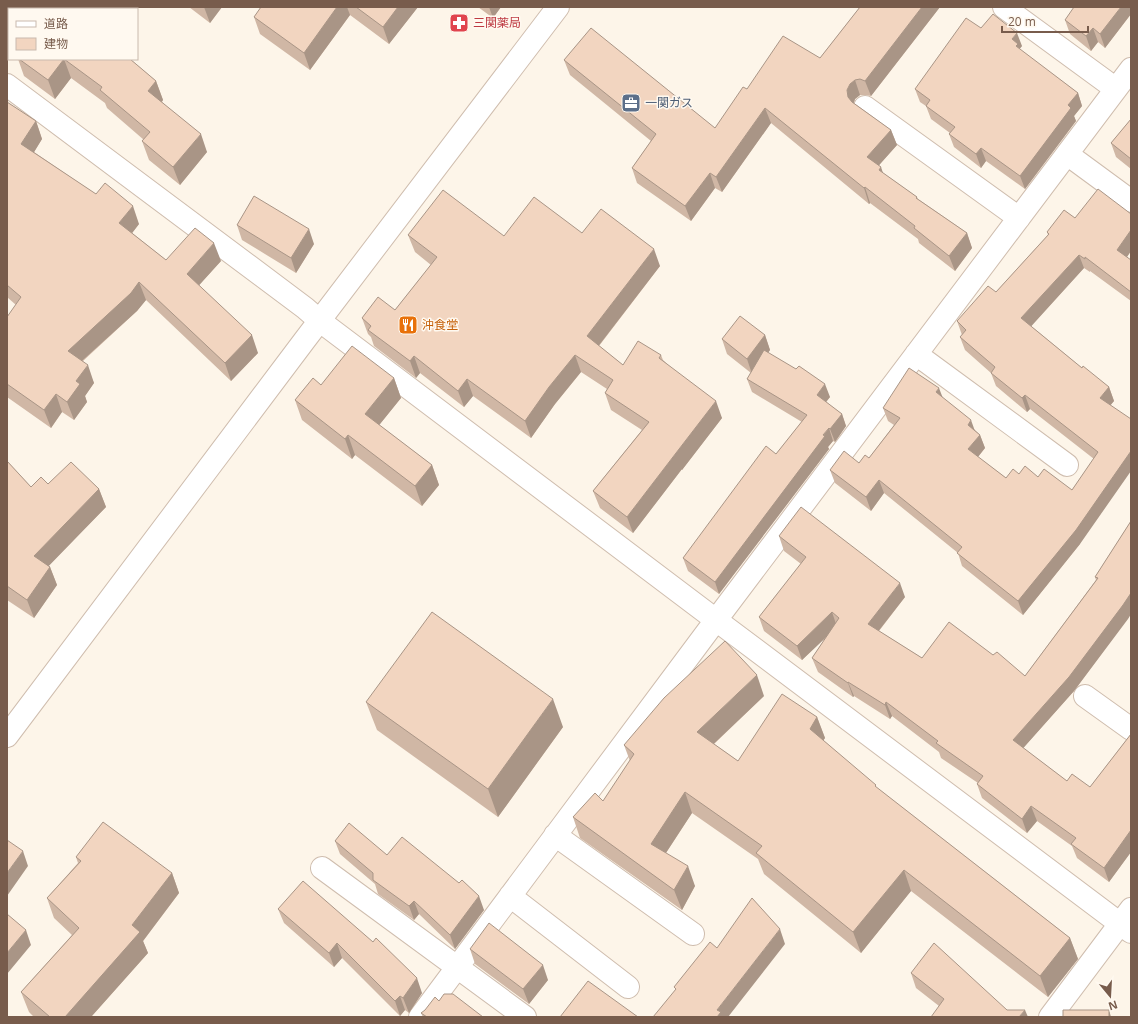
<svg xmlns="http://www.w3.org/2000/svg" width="1138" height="1024" font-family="'Open Sans','Noto Sans JP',sans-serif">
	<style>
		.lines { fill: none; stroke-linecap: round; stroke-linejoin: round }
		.minor-casing { stroke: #cfbdae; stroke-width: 24 }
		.minor { stroke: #fff; stroke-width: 22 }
		.wall { fill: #d0b7a5 }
		.shaded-wall { fill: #a99586 }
		.building { fill: #f2d5c0; stroke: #a99586 }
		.labels { text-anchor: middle; stroke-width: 3; stroke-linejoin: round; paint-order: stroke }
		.health-label { font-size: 12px; fill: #be3a42; stroke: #fff9f0; text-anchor: start }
		.service-label { font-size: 12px; fill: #4e5e75; stroke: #fff9f0; text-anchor: start }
		.food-label { font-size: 12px; fill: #c56008; stroke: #fff9f0; text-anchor: start }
	</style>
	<rect width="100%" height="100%" fill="#fdf5e9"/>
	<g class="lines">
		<defs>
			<path id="minor" d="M1004 7 1116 89
				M7 85 305 308 320 321 716 620 1131 932
				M865 107 1019 218
				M1067 154 1131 201
				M916 354 1067 465
				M1085 696 1131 729
				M7 736 304 341 558 7
				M555 835 693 934
				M322 868 525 1017
				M510 896 628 987
				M420 1017 716 620 1131 69
				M1050 1017 1131 909"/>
		</defs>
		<use href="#minor" class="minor-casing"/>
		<use href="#minor" class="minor"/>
	</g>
	<path class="wall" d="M189 7H222L210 23Z
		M261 7H418L389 44 350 15 310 70 260 34 254 17Z
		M478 7H501L493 18Z
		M860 7H940L871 96 866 95H860L855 99 854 103 891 130 897 145 879 165 883 173 917 197 918 199 967 233 972 248 955 271 919 243 918 239 870 203 869 204 771 123 722 192 715 188 691 221 637 183 632 168 651 141 570 75 564 60 715 128 747 89 820 58Z
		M1131 7V14L1105 48 1098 42 1091 51 1070 34 1065 20Z
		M981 28 1022 46 1019 49 1078 93 1082 106 1074 116 1076 121 1025 189 986 161 981 168 954 147 949 134 950 133 931 119 926 106 920 102 915 89Z
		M18 59H130L156 81 163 100 162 102 207 152 180 185 149 160 142 141 144 140 107 108 105 103 71 78 55 99 24 76Z
		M7 102 36 121 42 139 34 152 139 224 132 233 166 260 221 261 199 285 258 353 231 381 146 300 137 311 83 361 94 383 85 396 87 402 74 420 62 412 51 428 7 397V317L16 305 7 297Z
		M1131 119V169L1116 157 1111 143Z
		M1131 214V251L1127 257 1131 260V301L1090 271V272L1084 268 1031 326 1082 368 1109 387 1114 401 1110 405 1080 544 1023 615 962 566 958 553 884 493 871 511 835 483 830 470 859 463 869 458 894 425 888 421 883 408 942 397 980 435 985 448 978 457 1006 478 1019 474 1038 477 1072 490 1094 459 1030 409 1027 412 996 386 991 373 965 350 960 337 962 335 957 321 996 292 1048 235 1047 232 1075 218Z
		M237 225 314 244 296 273 242 240Z
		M582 233 660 266 599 346 623 365 661 355 663 360 722 418 682 470V469L633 533 600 508 593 491 642 430 611 410 605 393 607 389 581 372 555 404 531 438 473 396 464 407 420 373 416 378 374 346 371 337 368 334 362 318 395 310 431 265 415 252 408 235 504 236Z
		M765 335 770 350 768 353 830 397 826 402 842 414 846 426 835 442 833 441 828 447 829 449 719 594 688 571 683 558 776 454 802 422 752 392 747 379 751 373 727 354 722 339Z
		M394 378 401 398 379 425 432 465 439 485 422 506 355 455 352 459 302 420 295 400 321 385Z
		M7 461 31 487 48 484 99 489 106 507 48 566 50 567 57 585 34 618 7 600Z
		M1131 521V614L1074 691 1023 748 1067 781 1090 787 1131 734V852L1109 882 1077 858 1072 846 1037 821 1027 833 982 798 977 784 978 783 941 758 939 752 892 716 890 719 854 696 853 697 818 672 812 658 826 637 802 660 764 631 759 617 801 564 784 551 779 536 905 597 879 631 922 658 993 655 1025 676 1096 580 1095 577Z
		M764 696 714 744 738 761 817 717 825 738 823 740 877 788 1070 938 1078 959 1048 997 911 891 861 953 764 874 758 859 692 813 666 853 695 886 682 910 580 838 573 817 603 801 630 761 624 745Z
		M366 702 563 727 498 817 377 730Z
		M335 841 387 855 484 910 455 949 419 914 414 920 378 894 375 884 340 854Z
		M76 857 172 873 179 893 143 941 148 953 91 1017H34L29 1012 21 992 72 935 54 918 47 898 78 863Z
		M278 909 422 993 409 1013 405 1010 400 1016 342 958 334 967 284 923Z
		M470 949 548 980 529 1004 475 964Z
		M911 973 1007 1010 1028 1017 939 1006 916 988Z
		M439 1001 483 1017H423L421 1013Z"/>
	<path class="shaded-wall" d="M204 7H222L210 23Z
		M337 7H347L350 15 310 70 304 53Z
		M398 7H418L389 44 383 27Z
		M489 7H501L493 18Z
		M922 7H940L871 96 865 81Z
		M1121 7H1131V14L1105 48 1100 34Z
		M1093 28 1098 42 1091 51 1086 36Z
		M1017 33 1022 46 1018 51 1012 39Z
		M64 59 71 78 55 99 48 80Z
		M855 80 860 95 855 99 853 105 848 97 847 90 850 84Z
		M156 81 163 100 155 110 148 91Z
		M1078 93 1082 106 1074 116 1076 121 1025 189 1020 176 1068 105Z
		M765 108 771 123 722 192 716 177Z
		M36 121 42 139 28 162 21 144Z
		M891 130 897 145 873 172 867 157Z
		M201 134 207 152 180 185 173 167Z
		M981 148 986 161 981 168 976 154Z
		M881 167 886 182 879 170Z
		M710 173 715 188 691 221 685 206Z
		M865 187 870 203 869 204 864 188Z
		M133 206 139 224 126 241 119 223Z
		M309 229 314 244 296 273 291 258Z
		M1131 230V251L1122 264 1117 250Z
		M967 233 972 248 955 271 949 256Z
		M214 243 221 261 193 292 187 274Z
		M654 249 660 266 593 353 587 336Z
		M1079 255 1084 268 1026 332 1021 318Z
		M139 282 146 300 137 311 74 368 68 351Z
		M252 335 258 353 231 381 225 363Z
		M765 335 770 350 752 374 747 359Z
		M575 355 581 372 555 404 531 438 525 421 549 387Z
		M414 356 420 373 416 378 410 361Z
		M88 365 94 383 85 396 87 402 74 420 67 402 76 381Z
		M394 378 401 398 372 434 365 414Z
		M467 379 473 396 464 407 458 391Z
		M825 384 830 397 822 407 817 395Z
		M1109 387 1114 401 1105 412 1100 398Z
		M939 388 944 401 936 392Z
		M56 394 62 412 51 428 44 410Z
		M1025 395 1030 409 1027 412 1022 398Z
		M716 401 722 418 682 470 676 453Z
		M842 414 846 426 835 442 830 429Z
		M971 420 976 434 968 425Z
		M829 428 833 441 828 447 829 449 719 594 715 582Z
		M348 435 355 455 352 459 345 439Z
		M980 435 985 448 973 463 968 449Z
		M1131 451V471L1080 544 1023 615 1018 601Z
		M676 453 682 469 633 533 627 517Z
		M432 465 439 485 422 506 415 486Z
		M879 480 884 493 871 511 866 497Z
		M99 489 106 507 41 574 34 556Z
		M50 567 57 585 34 618 27 600Z
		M900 583 905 597 873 638 868 624Z
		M1131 593V614L1128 619 1074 691 1018 754 1013 740Z
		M832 612 837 627 802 660 797 646Z
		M757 675 764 696 704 753 697 732Z
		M848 682 854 696 853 697 848 683Z
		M553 699 563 727 498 817 488 789Z
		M886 702 892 716 890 719 885 705Z
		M817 717 825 738 817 750 810 729Z
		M685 792 692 813 658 865 651 844Z
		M1031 806 1037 821 1027 833 1022 819Z
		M1131 830V852L1109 882 1104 868Z
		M23 851 28 866 7 896V873Z
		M688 866 695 886 682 910 674 890Z
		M904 870 911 891 861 953 853 932Z
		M172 873 179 893 143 941 148 953 91 1017H65L132 925Z
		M479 896 484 910 455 949 450 935Z
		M414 901 419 914 414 920 409 906Z
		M780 929 785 944 728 1017H717V1010Z
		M26 930 31 945 7 974V953Z
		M1070 938 1078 959 1048 997 1040 976Z
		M337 943 342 958 334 967 329 953Z
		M543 965 548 980 529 1004 523 989Z
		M417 978 422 993 409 1013 403 998Z
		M400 996 405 1010 400 1016 395 1001Z
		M1025 1010 1028 1017H1019Z
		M1109 1010 1111 1017H1109Z"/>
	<path class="building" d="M55 7H68L71 9H53Z
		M261 7H337L304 53 254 17Z
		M356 7H398L383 27Z
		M860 7H922L865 81 860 79 855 80 850 84 847 90 848 97 852 102 891 130 867 157 881 167 879 170 917 197 916 198 967 233 949 256 914 228 915 226 865 187 864 188 765 108 716 177 710 173 685 206 632 168 656 134 564 60 591 28 715 128 743 87 747 89 783 36 820 58Z
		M1074 7H1121L1100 34 1093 28 1086 36 1065 20Z
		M993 14 1017 33 1012 39 1018 44 1016 46 1078 93 1068 105 1071 108 1020 176 981 148 976 154 949 134 955 127 926 106 930 100 915 89 966 18 981 28Z
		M19 59H130L156 81 148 91 201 134 173 167 142 141 150 132 100 90 102 87 64 59 48 80Z
		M7 102 36 121 21 144 96 194 105 183 133 206 119 223 166 260 195 228 214 243 187 274 252 335 225 363 139 282 131 293 68 351 88 365 76 381 80 384 67 402 56 394 44 410 7 384V317L21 297 7 285Z
		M1131 119V159L1111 143Z
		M1098 189 1131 214V230L1117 250 1131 260V292L1085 257V259L1079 255 1021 318 1082 368 1083 366 1109 387 1100 398 1131 419V451L1076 530 1018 601 957 553 962 547 879 480 866 497 830 470 844 451 859 463 865 455 869 458 900 418 883 408 909 368 939 388 936 392 971 420 968 425 980 435 968 449 1006 478 1013 469 1019 474 1025 466 1038 477 1044 469 1072 490 1098 452 1025 395 1022 398 991 373 995 367 960 337 966 330 957 321 988 286 996 292 1049 234 1047 232 1064 210 1075 218Z
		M443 190 504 236 534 197 582 233 601 209 654 249 587 336 623 365 638 341 661 355 659 358 716 401 676 453 627 517 593 491 649 422 605 393 613 380 575 355 549 387 525 421 467 379 458 391 414 356 410 361 368 330 371 326 362 318 378 297 395 310 437 257 408 235Z
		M254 196 309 229 291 258 237 225Z
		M740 316 765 335 747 359 722 339Z
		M352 346 394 378 365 414 432 465 415 486 348 435 345 439 295 400 313 378 321 385Z
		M764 350 796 369 799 366 825 384 817 395 842 414 830 429 829 428 823 435 825 436 715 582 683 558 766 446 776 454 807 415 747 379Z
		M7 461 31 487 41 477 48 484 71 462 99 489 34 556 50 567 27 600 7 586Z
		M801 507 900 583 868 624 922 658 949 622 993 655 997 652 1025 676 1098 578 1095 577 1131 521V593L1123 605 1069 677 1013 740 1067 781 1072 774 1090 787 1131 734V830L1104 868 1071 844 1076 838 1031 806 1022 819 977 784 983 776 936 743 938 741 886 702 885 705 848 682V683L812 658 839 618 832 612 797 646 759 617 806 557 779 536Z
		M432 612 553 699 488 789 366 702Z
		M725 641 757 675 697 732 738 761 782 694 817 717 810 729 876 785 875 786 1070 938 1040 976 904 870 853 932 756 853 762 846 685 792 651 844 688 866 674 890 573 817 595 793 603 801 634 754 624 745 664 698Z
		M103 822 172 873 132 925 140 932 65 1017H50L21 992 79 928 47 898 81 861 76 857Z
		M349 823 387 855 402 837 459 883 462 880 479 896 450 935 414 901 409 906 373 880V873L335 841Z
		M7 840 23 851 7 873Z
		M303 881 373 942 376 938 417 978 403 998 400 996 395 1001 337 943 329 953 278 909Z
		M752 898 780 929 717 1010 721 1012 717 1017H653L676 989 674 987 710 942 717 948Z
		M7 914 26 930 7 953Z
		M489 923 543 965 523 989 470 949Z
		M934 943 1007 1010H1025L1019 1017H931L944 999 911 973Z
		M588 981 638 1017H560Z
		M444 994H453L483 1017H427L421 1013 425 1010 435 997 439 1001Z
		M1063 1010H1109V1017H1063Z"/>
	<defs>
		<symbol id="pharmacy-square" viewBox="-11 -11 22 22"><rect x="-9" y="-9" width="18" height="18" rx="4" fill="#e0444e" stroke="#fff9f0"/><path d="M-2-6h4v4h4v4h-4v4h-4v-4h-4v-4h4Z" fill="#fff"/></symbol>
		<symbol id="office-square" viewBox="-11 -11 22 22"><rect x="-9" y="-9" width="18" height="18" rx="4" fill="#5c6f8a" stroke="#fff9f0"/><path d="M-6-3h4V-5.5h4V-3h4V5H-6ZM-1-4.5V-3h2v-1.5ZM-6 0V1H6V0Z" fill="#fff"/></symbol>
		<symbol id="restaurant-square" viewBox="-11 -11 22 22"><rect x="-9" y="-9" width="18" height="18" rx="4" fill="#e8710a" stroke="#fff9f0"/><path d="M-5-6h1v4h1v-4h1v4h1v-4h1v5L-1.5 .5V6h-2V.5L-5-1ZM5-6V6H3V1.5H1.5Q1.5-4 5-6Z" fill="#fff"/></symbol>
	</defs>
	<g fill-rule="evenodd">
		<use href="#pharmacy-square" x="448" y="12" width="22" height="22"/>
		<use href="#office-square" x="620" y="92" width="22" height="22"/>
		<use href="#restaurant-square" x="397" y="314" width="22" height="22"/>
	</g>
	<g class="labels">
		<g class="health-label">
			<text x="473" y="27">三関薬局</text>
		</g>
		<g class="service-label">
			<text x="645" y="107">一関ガス</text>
		</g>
		<g class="food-label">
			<text x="422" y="329">沖食堂</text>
		</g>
	</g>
	<rect width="1138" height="1024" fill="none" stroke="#785c4c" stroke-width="16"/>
	<rect x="8" y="8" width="130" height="52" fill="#fff9f0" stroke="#c9baae"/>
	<rect x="16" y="21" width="20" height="6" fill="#ffffff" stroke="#c9baae"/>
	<text x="44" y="28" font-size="12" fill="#785c4c">道路</text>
	<rect x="16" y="38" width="20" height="12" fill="#f2d5c0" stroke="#c9baae"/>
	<text x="44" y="48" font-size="12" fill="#785c4c">建物</text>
	<g transform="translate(1110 996) rotate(162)" stroke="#fff9f0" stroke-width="3" paint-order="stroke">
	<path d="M0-3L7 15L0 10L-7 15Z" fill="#785c4c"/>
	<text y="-6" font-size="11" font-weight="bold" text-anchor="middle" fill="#785c4c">N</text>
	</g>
	<path d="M1002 26v6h86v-6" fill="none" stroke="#785c4c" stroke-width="2"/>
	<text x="1008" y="26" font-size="12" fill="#785c4c" stroke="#fff9f0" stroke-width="3" paint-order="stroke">20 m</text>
</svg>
